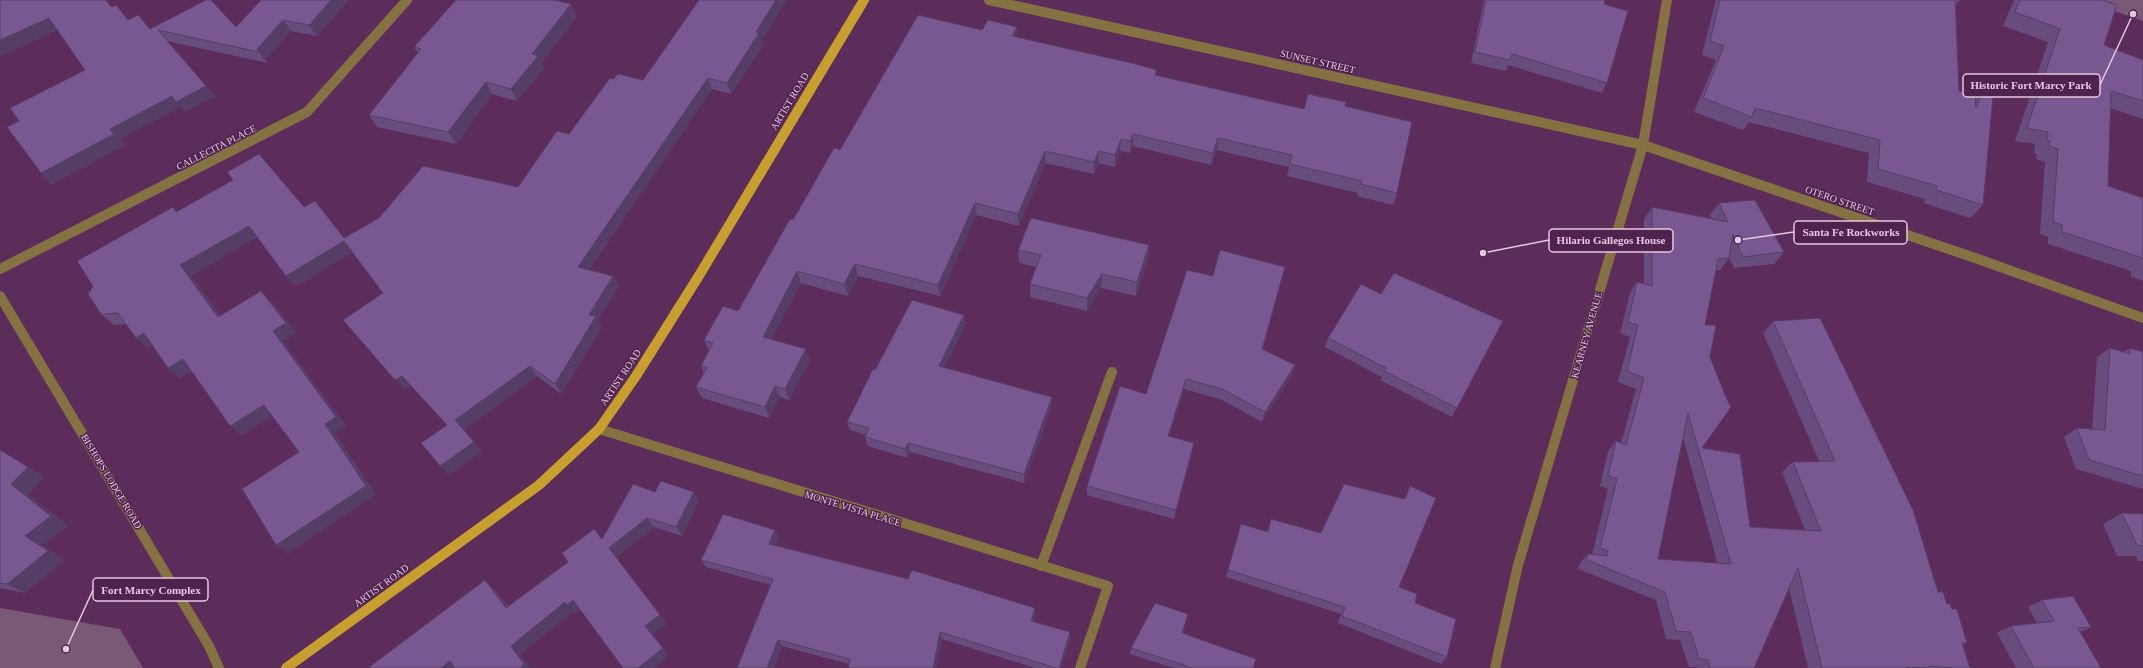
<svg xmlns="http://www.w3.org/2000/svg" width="2143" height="668" font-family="'Times New Roman',serif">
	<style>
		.green { fill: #785a76 }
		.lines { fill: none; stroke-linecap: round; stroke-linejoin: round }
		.minor { stroke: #847242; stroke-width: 10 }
		.major { stroke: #c69f2e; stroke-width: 10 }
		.wall { fill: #684c7e; fill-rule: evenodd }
		.shaded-wall { fill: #553e66 }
		.building { fill: #795892; stroke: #553e66; fill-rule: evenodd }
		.labels { text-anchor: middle; stroke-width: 3; stroke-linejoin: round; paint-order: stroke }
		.street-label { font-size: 10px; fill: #e5c8e2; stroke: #50224e }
		.leader { fill: none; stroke: #e5c8e2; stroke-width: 1.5 }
		.callout-dot { fill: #e5c8e2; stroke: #50224e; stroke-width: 1.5 }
		.callout { fill: #50224e; stroke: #e5c8e2; stroke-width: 1.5 }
		.callout-label { font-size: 11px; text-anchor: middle; font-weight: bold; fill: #e5c8e2 }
	</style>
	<rect width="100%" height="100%" fill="#5c2c5a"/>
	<path class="green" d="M2105 0H2143V21L2103 7Z
		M0 608 120 629 143 668H0Z"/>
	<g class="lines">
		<path class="minor" d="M989 0 1643 145 1978 259 2143 318
			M0 269 307 112 407 0
			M0 296 209 646 219 668
			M599 429 1108 586 1080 668
			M1041 566 1112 372
			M1495 668 1518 565 1643 145 1667 0"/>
		<path class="major" d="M286 668 539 485 599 429 636 376 700 274 864 0"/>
	</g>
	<path class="wall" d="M0 0 112 7 129 19 150 29 236 27 348 0 317 36 291 31 265 60 268 63 167 41 215 96 185 112 180 107 120 139 125 145 52 184 41 173 19 121 85 70 57 30 0 56Z
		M1484 0H1605L1604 4 1607 83 1602 93 1508 65 1506 71 1471 63Z
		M1716 0H1960L1956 5 1959 91 1975 96 1986 84 1983 205 1970 218 1924 203 1925 199 1867 182 1869 153 1749 122 1743 130 1694 112 1716 60 1702 55Z
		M2014 0H2103L2104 45 2143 60V119L2110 108 2108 186 2143 198V281L2131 277V271L2048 244V237L2040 234 2045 162 2036 159 2037 154 2034 153 2035 144 2015 141 2048 42 2003 26Z
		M577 16 541 63 544 68 517 101 492 94 456 144 377 127 369 115 418 53 414 47Z
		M982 30 1017 38 1157 76 1304 109 1345 106 1397 193 1393 205 1357 196 1358 193 1287 176 1289 167 1217 150 1211 165 1133 146 1130 153 1120 151 1115 167 1098 163 1094 174 1045 163 1019 226 976 215 940 296 858 276 848 296 801 283 771 339 810 360 789 400 780 397 769 418 702 398 696 387 704 373 701 366 709 350 704 340 738 311 793 220 840 150Z
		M762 41 763 45 731 94 712 89 589 270 613 276 619 286 598 320 602 327 561 394 537 376 464 430 482 451 448 475 447 425 411 385 404 389 383 293 353 252 296 286 286 276 257 237 191 276 221 316 272 302 296 333 283 341 346 426 335 433 376 494 288 553 276 545 299 452 272 416 241 435 191 371 180 378 168 368 152 345 148 348 136 338 126 324 114 325 101 314 173 207 177 212 304 207 344 237 518 187 569 134 613 79 643 80Z
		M1719 203 1784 252 1774 264 1734 268 1729 257V258L1720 270H1716L1705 325 1710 357 1702 448 1750 527 1805 530 1782 472 1793 462 1819 461 1763 333 1773 321 1938 592 1952 609 1967 643 1963 645 1970 668H1808L1789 588 1754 668H1698V667H1689L1680 640 1666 639 1656 600 1578 569 1580 563 1588 554 1592 555 1608 489 1600 486 1608 451 1616 441 1621 443 1636 389 1618 382 1630 337 1620 333 1630 293 1637 282 1644 284V219L1652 207 1712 219 1710 215ZM1683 438 1715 554 1717 563 1658 559Z
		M1149 245 1148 259 1136 296 1101 288 1087 311 1030 297V284L1036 267 1019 263 1018 250Z
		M1213 276 1282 278 1263 349 1295 365 1292 375 1262 422 1220 399 1184 389 1169 437 1192 453 1174 519 1087 495V486L1146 394Z
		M1381 294 1503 321 1452 417 1380 380 1382 377 1325 347 1328 338Z
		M964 315 965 325 944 368 1052 406 1024 483 910 452 907 458 868 446 865 437 866 435 850 430 847 422 875 370Z
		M2110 348 2124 352 2130 348 2143 352V489L2076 469 2064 437 2077 428 2092 429 2097 357Z
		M0 450 44 477 28 494 68 526 42 545 64 560 25 593 0 588Z
		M1410 486 1399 587 1415 603 1447 657 1441 664 1338 623 1341 614 1226 577 1241 524 1267 532 1271 519 1321 533 1404 499Z
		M655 492H694L699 501 682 536 654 527 616 557 667 624 652 634 669 656 580 609 575 613 573 611 520 654 368 668 494 589 508 606 602 538Z
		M2122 513 2143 514V561H2138L2136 556H2117L2103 524Z
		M775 530 779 538 776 545 1036 615 1033 621 1070 639 1061 668H1035L942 639 849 664 782 646 774 668H737L771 585 706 567 701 560Z
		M2042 600 2091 627 2080 632 2101 668H2016L1997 633 2011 626 2037 623 2028 607Z
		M1188 614 1183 633 1253 668H1174L1130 654 1131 648Z"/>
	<path class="shaded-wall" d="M331 0H348L317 36 309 25Z
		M776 0H787L762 41 763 45 731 94 727 83 756 32Z
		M571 4 577 16 541 63 544 68 517 101 511 89 532 54Z
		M49 18 59 29 0 56V40Z
		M283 20 291 31 265 60 257 49Z
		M1017 27V40L1012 36Z
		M708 78 712 89 584 277 578 267Z
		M486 82 492 94 456 144 448 132Z
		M206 86 215 96 185 112 180 107 120 139 125 145 52 184 41 173 110 129 172 96Z
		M1133 134V146L1130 153 1131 141Z
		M1218 138 1217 150 1211 165 1213 153Z
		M1121 139 1120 151 1115 167V155Z
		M1045 151V163L1019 226 1018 214Z
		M1099 151 1098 163 1094 174V162Z
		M975 203 976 215 940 296 938 285Z
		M249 226 259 236 191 276 229 327 218 317 180 265Z
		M344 241 353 252 296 286 286 276Z
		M1149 245 1148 259 1136 296 1137 282Z
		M855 264 858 276 848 296 844 284Z
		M797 271 801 283 767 348 763 337Z
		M1102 274 1101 288 1087 311V298Z
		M613 276 619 286 598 320 602 327 561 394 555 384 589 315Z
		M261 291 272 302 296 333 283 341 346 426 335 433 376 494 288 553 276 545 325 424 273 331Z
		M964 315 965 325 940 376 939 366Z
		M144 333 155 343 148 348 136 338Z
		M806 349 810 360 789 400 785 389Z
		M183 359 195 369 180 378 168 368Z
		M1295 365 1292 375 1262 422 1265 412Z
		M530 366 537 376 464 430 482 451 448 475 440 466 455 420Z
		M402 376 411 385 404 389 395 380Z
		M1186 379 1184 389 1167 446 1168 436Z
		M775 386 780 397 769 418 765 407Z
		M1052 397V406L1024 483V474Z
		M264 405 275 414 241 435 230 426Z
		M908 443 910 452 907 458 905 449Z
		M1194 443 1192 453 1174 519 1176 510Z
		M28 467 44 477 28 494 68 526 42 545 64 560 25 593 7 584 25 536 11 484Z
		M694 492 699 501 682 536 676 527Z
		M647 518 654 527 616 557 667 624 652 634 669 656 654 668H638L645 626 609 548Z
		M775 530 779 538 773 551 769 544Z
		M485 580 494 589 515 616 506 608Z
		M573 600 581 608 575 613 573 611 520 654 531 668H520L511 646 565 602Z
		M1035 608 1036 615 1031 627V621Z
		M940 632 942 639 937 668H933Z
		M1070 632V639L1061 668H1059Z
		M778 640 782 646 774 668H767Z
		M450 661 460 668H441Z"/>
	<path class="building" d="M0 0H106L111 7 116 5 128 20 138 15 150 29 206 0H211L236 27 261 0H331L309 25 283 20 257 49 259 52 158 30 206 86 176 102 172 96 110 129 114 134 41 173 7 127 19 121 10 108 85 70 49 18 0 40Z
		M456 0H554L571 4 532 54 538 56 511 89 486 82 448 132 369 115 421 49 414 47Z
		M699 0H776L756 32 759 33 727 83 708 78 578 267 613 276 589 315 596 316 555 384 530 366 455 420 474 442 440 466 421 443 447 425 402 376 395 380 343 320 383 293 344 241 286 276 249 226 180 265 218 317 261 291 286 323 273 331 336 417 325 424 366 486 276 545 242 489 299 452 264 405 230 426 183 359 168 368 144 333 136 338 118 313 101 314 88 294 93 286 77 261 173 207 176 212 233 180 227 172 259 154 304 207 315 201 344 238 379 218 423 166 518 187 557 131 569 134 610 78 613 79 618 74 643 80Z
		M1486 0H1605L1604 4 1628 11 1607 83 1512 54 1510 60 1475 52Z
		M1720 0H1955L1959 91 1975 96 1976 108 1986 84 1994 86 1983 205 1936 190 1937 186 1878 169 1880 140 1755 108 1752 117 1703 98 1724 46 1710 41Z
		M2020 0H2103L2117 5 2104 45 2143 60V101L2111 91 2108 186 2143 198V258L2062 232V225L2053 222 2058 149 2049 146 2050 141 2047 140 2048 132 2027 128 2060 29 2015 12Z
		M918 15 982 30 988 20 1017 27 1012 36 1136 64 1157 70 1155 75 1304 109 1308 94 1346 102 1345 106 1412 122 1397 193 1361 184 1362 181 1290 164 1292 155 1218 138 1213 153 1133 134 1131 141 1121 139 1115 155 1099 151 1094 162 1045 151 1018 214 975 203 938 285 855 264 844 284 797 271 763 337 806 349 785 389 775 386 765 407 696 387 707 368 701 366 713 343 704 340 723 306 738 311 790 219 793 220 834 148 840 150Z
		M1755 200 1784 252 1743 257 1733 234 1729 258 1718 259 1705 325H1716L1710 357 1725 395 1731 407 1702 448 1740 454 1750 527 1821 531 1793 462 1835 461 1773 321 1820 318 1913 510 1938 592H1943L1947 604H1950L1952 609H1957L1967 643H1962L1970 668H1952L1929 666V668L1906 667 1907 668H1822L1798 568 1754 668H1710L1708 660 1699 659 1691 632 1676 631 1665 592 1587 560 1588 554 1607 556 1608 551 1600 548 1617 479 1608 476 1616 441 1626 445 1644 378 1627 371 1638 325 1628 322 1637 282 1652 286V207L1728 222 1719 203ZM1688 413 1731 564 1658 559Z
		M1031 218 1149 245 1137 282 1102 274 1087 298 1030 284 1041 255 1018 250Z
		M1220 250 1285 267 1262 349 1295 365 1265 412 1222 389 1186 379 1168 436 1194 443 1176 510 1087 486 1120 386 1146 394 1187 270 1213 276Z
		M1394 273 1503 321 1457 408 1384 371 1386 368 1328 338 1361 284 1381 294Z
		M912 300 964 315 939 366 1052 397 1024 474 908 443 905 449 865 437 869 428 847 422 873 369 875 370Z
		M2110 348 2130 354V348L2143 352V476L2089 460 2077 428 2105 430Z
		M0 450 28 467 11 484 51 516 25 536 48 551 7 584 0 583Z
		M661 481 694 492 676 527 647 518 609 548 660 615 645 626 663 648 638 668H623L573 600 567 605 565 602 511 646 524 664 520 668H455L450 661 441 668H368L485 580 506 608 568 562 562 553 594 529 602 539 633 484 655 492Z
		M1344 484 1405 499 1410 486 1436 498 1399 587 1417 594 1415 603 1456 619 1447 657 1342 616 1345 607 1228 570 1241 524 1268 532 1271 519 1321 533Z
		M2122 513 2143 514V546L2137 545Z
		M723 514 775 530 769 544 908 579 912 570 1035 608 1031 621 1070 632 1059 668H1056L940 632 933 668H848L850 659 778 640 767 668H737L773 579 701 560Z
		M2073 596 2091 627 2078 628 2101 668H2034L2011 626 2054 621 2042 600Z
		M1155 603 1188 614 1182 633 1256 659 1253 668H1190V667L1131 648Z"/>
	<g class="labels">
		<g class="street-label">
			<text transform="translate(1318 61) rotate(13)" y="4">SUNSET STREET</text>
			<text transform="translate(789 101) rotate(-59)" y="4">ARTIST ROAD</text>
			<text transform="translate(216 147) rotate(-27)" y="4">CALLECITA PLACE</text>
			<text transform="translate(1840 200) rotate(19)" y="4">OTERO STREET</text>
			<text transform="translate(1586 335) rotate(-74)" y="4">KEARNEY AVENUE</text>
			<text transform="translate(620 377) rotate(-56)" y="4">ARTIST ROAD</text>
			<text transform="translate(112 481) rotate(59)" y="4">BISHOPS LODGE ROAD</text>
			<text transform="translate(853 508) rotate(17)" y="4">MONTE VISTA PLACE</text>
			<text transform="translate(381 585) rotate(-36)" y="4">ARTIST ROAD</text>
		</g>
	</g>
	<path class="leader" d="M2133 14L2100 85M1738 240L1794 232M1483 253L1549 240M66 649L93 590"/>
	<g class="callout-dot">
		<circle cx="2133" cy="14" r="4"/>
		<circle cx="1738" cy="240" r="4"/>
		<circle cx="1483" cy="253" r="4"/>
		<circle cx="66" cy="649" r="4"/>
	</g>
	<g class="callout">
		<rect x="1963" y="74" width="137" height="23" rx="4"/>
		<rect x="1794" y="221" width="113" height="23" rx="4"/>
		<rect x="1549" y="229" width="124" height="23" rx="4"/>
		<rect x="93" y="578" width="115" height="23" rx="4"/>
	</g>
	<g class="callout-label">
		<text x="2031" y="89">Historic Fort Marcy Park</text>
		<text x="1851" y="236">Santa Fe Rockworks</text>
		<text x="1611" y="244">Hilario Gallegos House</text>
		<text x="151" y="594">Fort Marcy Complex</text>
	</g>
</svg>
